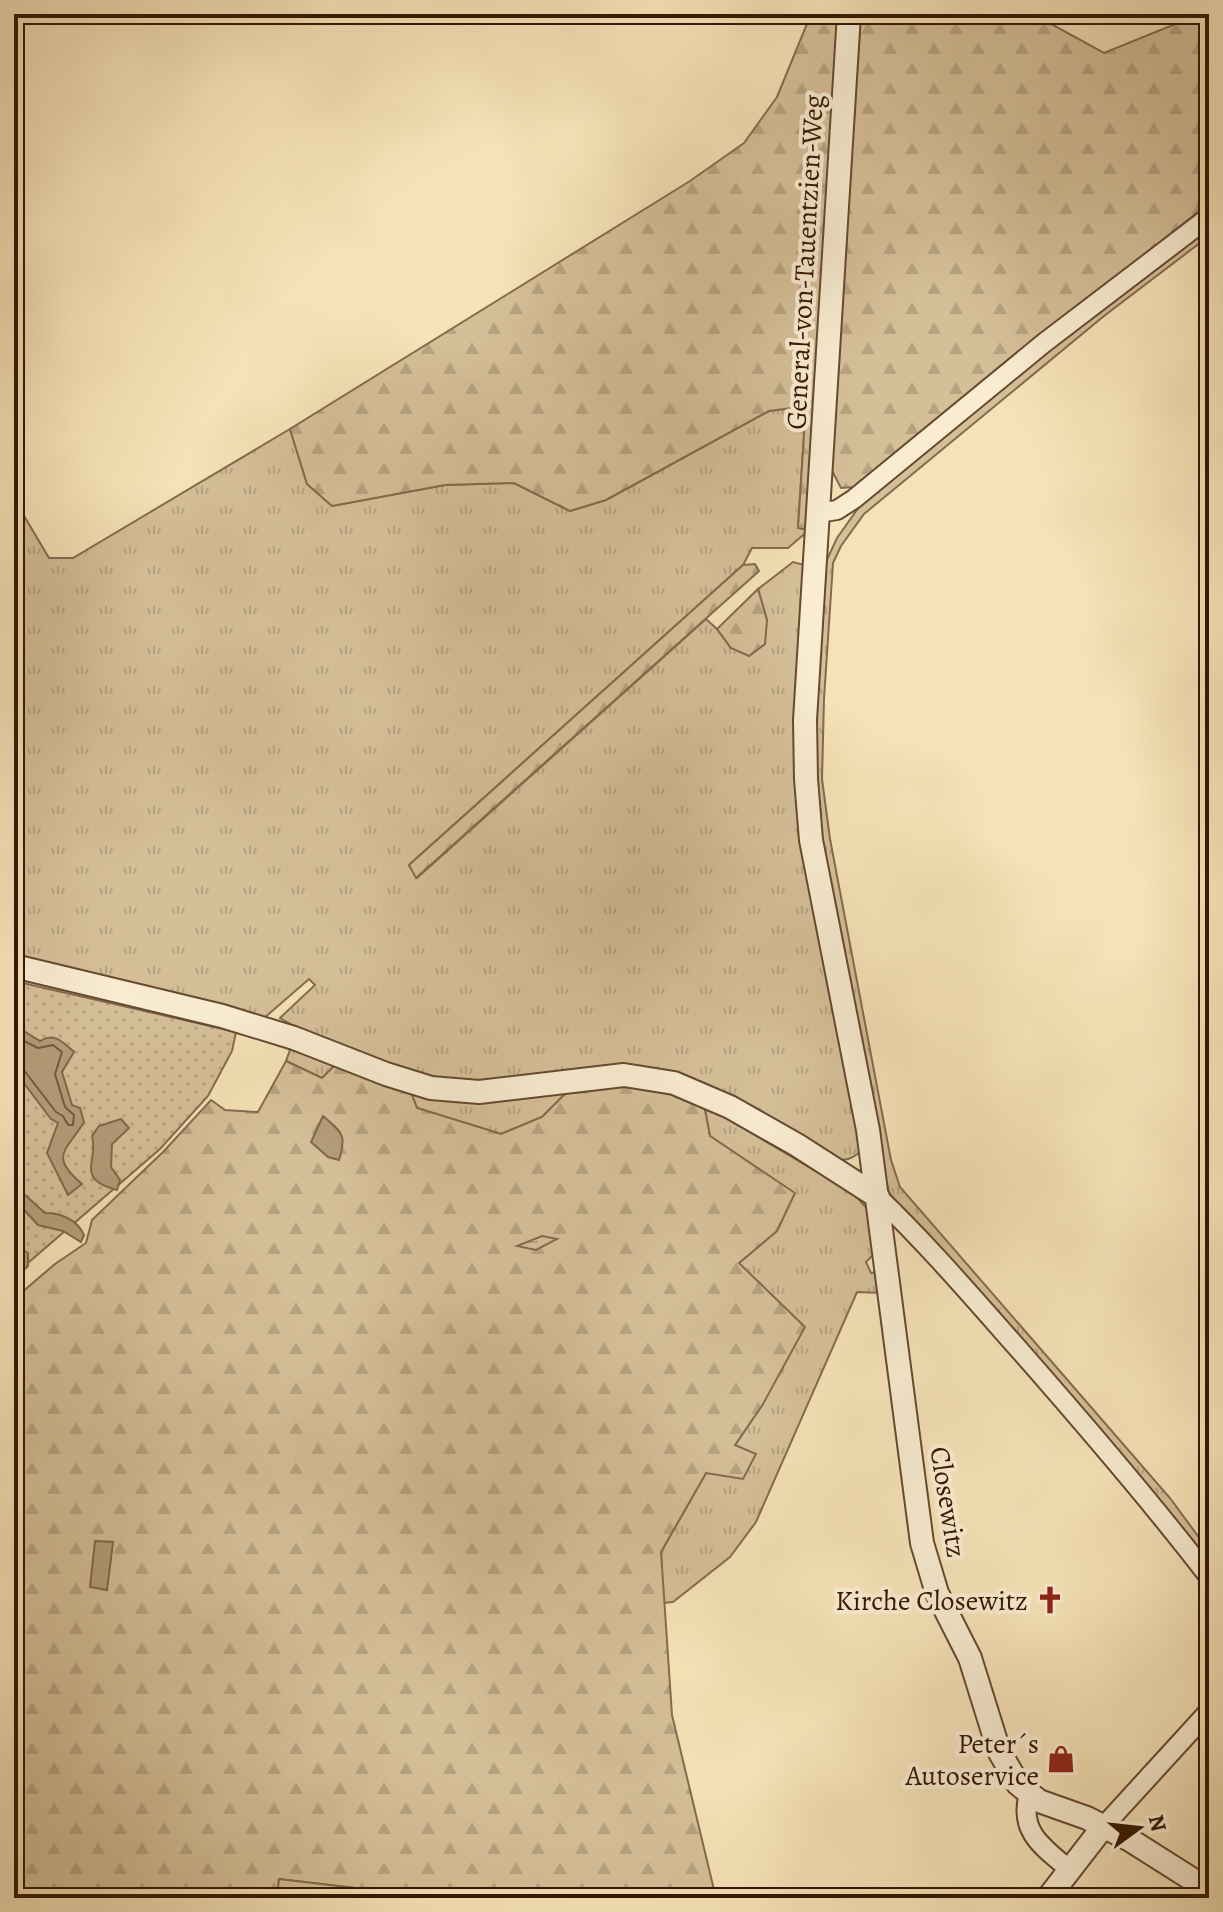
<svg xmlns="http://www.w3.org/2000/svg" width="1223" height="1912" font-family="Alegreya,serif">
	<style>
		.grass { fill: url(#grass-tufts); stroke: #856b4e; stroke-width: 2 }
		.forest { fill: url(#forest-firs); stroke: #856b4e; stroke-width: 2 }
		.wetland { fill: url(#wetland-marsh); stroke: #856b4e; stroke-width: 2 }
		.park { fill: url(#park-dots); stroke: #856b4e; stroke-width: 2 }
		.pitch { fill: #d5bf99; stroke: #856b4e; stroke-width: 2 }
		.water { fill: #b49d7a; stroke: #81674a; stroke-width: 2 }
		.lines { fill: none; stroke-linecap: round; stroke-linejoin: round }
		.shore { stroke: #745a3e; stroke-width: 2 }
		.minor-casing { stroke: #654a30; stroke-width: 22 }
		.tertiary-casing { stroke: #654a30; stroke-width: 26 }
		.minor { stroke: #f9ecd1; stroke-width: 18 }
		.tertiary { stroke: #f9ecd1; stroke-width: 22 }
		.labels { text-anchor: middle; stroke-width: 8; stroke-linejoin: round; paint-order: stroke }
		.street-label { font-size: 28px; fill: #351703; stroke: #f9ecd1 }
		.poi-label { font-size: 28px; fill: #351703; stroke: #f9ecd1; text-anchor: end }
	</style>
	<defs>
		<pattern id="grass-tufts" width="24" height="20" patternUnits="userSpaceOnUse" patternTransform="scale(2)"><rect width="24" height="20" fill="#d5bf99"/><path d="M3 7l-1-3M5 7V3M7 7l1-3M15 17l-1-3M17 17v-4M19 17l1-3" fill="none" stroke="#b7a382"/></pattern>
		<pattern id="forest-firs" width="22" height="20" patternUnits="userSpaceOnUse" patternTransform="scale(2)"><rect width="22" height="20" fill="#d5bf99"/><path d="M5 1l3.5 6h-7zM16 11l3.5 6h-7z" fill="#b7a382"/></pattern>
		<pattern id="wetland-marsh" width="20" height="14" patternUnits="userSpaceOnUse" patternTransform="scale(2)"><rect width="20" height="14" fill="#d5bf99"/><path d="M1 5h8M5 5V1M11 12h8M15 12V8" fill="none" stroke="#b7a382"/></pattern>
		<pattern id="park-dots" width="8" height="8" patternUnits="userSpaceOnUse" patternTransform="scale(2)"><rect width="8" height="8" fill="#d5bf99"/><path d="M2 2h.1M6 6h.1" fill="none" stroke="#b7a382" stroke-width="1.8" stroke-linecap="round"/></pattern>
	</defs>
	<rect width="100%" height="100%" fill="#f6e2b8"/>
	<filter id="stains"><feTurbulence type="fractalNoise" baseFrequency=".0025" numOctaves="4"/><feColorMatrix values="0 0 0 0 .2 0 0 0 0 .09 0 0 0 0 .02 0 0 0 .5 -.17"/></filter>
	<radialGradient id="worn" r=".72"><stop offset=".6" stop-color="#630" stop-opacity="0"/><stop offset="1" stop-color="#630" stop-opacity=".3"/></radialGradient>
	<path class="grass" d="M1209 227V236L1104 316 864 514 841 546 833 563 824 699 822 779 830 839 891 1160 900 1187 1170 1498 1203 1543 1195 1548 889 1193 874 1127 821 839 813 720 825 564 837 538 859 507 1049 350Z
		M799 407 805 419 798 528 809 530 788 548H752L743 565 409 865 417 878 706 619 717 629 731 648 767 620 758 589 793 562 808 566 797 722 864 1149C852 1159 846 1162 832 1158L736 1101 517 1081 434 1082 314 1037 280 1018 315 985 309 979 263 1019 14 956V499L49 558H73L290 429 307 484 332 506 445 485 514 483 570 511 606 500 769 411Z
		M291 1047 337 1063 322 1078 286 1061Z
		M571 1088 542 1117 501 1134 417 1108 410 1090Z
		M704 1105 853 1193 870 1212 876 1252 866 1262 871 1273 881 1271 882 1293 857 1292 756 1522 730 1557 673 1602 663 1603 661 1552 706 1473 735 1445 763 1404 739 1263 777 1231 794 1193 710 1136Z"/>
	<path class="forest" d="M811 14H839L809 530 798 528 805 419 799 407 769 411 606 500 570 511 514 483 445 485 332 506 307 484 290 429 690 181 744 143 777 97Z
		M861 14H1033L1104 53 1200 14H1209V203L855 487 841 488 831 469Z
		M755 564 759 571 416 878 409 865 743 565Z
		M758 589 767 620 765 644 749 656 731 648 717 629Z
		M286 1061 322 1078 337 1063 410 1090 417 1108 501 1134 542 1117 571 1088 622 1084 671 1093 704 1105 710 1136 795 1193 777 1231 739 1263 805 1327 763 1404 735 1445 756 1454 743 1479 706 1473 661 1552 672 1715 716 1898H440L279 1879 277 1898H14V1299L55 1264 86 1243 92 1220 164 1151 211 1100 225 1110 258 1112Z"/>
	<path class="wetland" d="M542 1236 557 1239 536 1250 517 1246Z"/>
	<path class="park" d="M14 981 236 1032 232 1051 208 1096 160 1149 14 1275Z"/>
	<path class="pitch" d="M279 1879 440 1898H277Z"/>
	<path class="water" d="M19 1028 40 1041C54 1032 63 1042 74 1052L62 1072 72 1105 80 1108 84 1122C67 1151 48 1155 82 1184L68 1195 47 1153 58 1123 51 1119 14 1070V1029Z
		M323 1116C342 1133 347 1134 339 1160L328 1157 311 1142Z
		M121 1119 129 1128 112 1144 111 1167 120 1180 117 1190C74 1178 99 1162 92 1136L99 1126Z
		M15 1194 25 1195 45 1213C61 1213 78 1220 84 1235L81 1242 63 1231 38 1225 14 1199Z
		M14 1244 28 1253V1266L24 1270 14 1268Z
		M95 1541 113 1542 107 1590 90 1587Z"/>
	<g class="lines">
		<path class="shore" d="M14 1036 38 1048 53 1045 62 1052 55 1074 65 1107 74 1115 73 1125H68L63 1116 56 1112 23 1069 14 1066"/>
		<defs>
			<path id="minor" d="M818 513 837 510 854 499 1044 343 1209 217
				M878 1197C929 1246 975 1300 1022 1353 1086 1426 1150 1500 1209 1577
				M1029 1794C1018 1832 1044 1848 1070 1870
				M1103 1827 1209 1711"/>
			<path id="tertiary" d="M849 14 805 720 806 779 811 840 868 1130 922 1543 937 1593 970 1658 999 1751 1018 1784 1039 1801 1087 1818 1130 1840 1209 1890
				M14 966 222 1016 294 1038 386 1074 431 1088 479 1092 624 1075 674 1083 730 1107 797 1145 878 1197
				M1048 1898 1103 1827"/>
		</defs>
		<use href="#minor" class="minor-casing"/>
		<use href="#tertiary" class="tertiary-casing"/>
		<use href="#minor" class="minor"/>
		<use href="#tertiary" class="tertiary"/>
	</g>
	<defs>
		<symbol id="church-bare" viewBox="-9 -9 18 18"><path d="M-1.2-6h2.4v3.5h3.3v2.4h-3.3V6h-2.4V-.1h-3.3v-2.4h3.3Z" fill="#8f2418" stroke="#f9ecd1" stroke-width="2.5" paint-order="stroke"/></symbol>
		<symbol id="shop-bare" viewBox="-9 -9 18 18"><path d="M-5-2.5h2.3a2.7 3.5 0 0 1 5.4 0H5L5.5 6h-11ZM-1.5-2.5h3a1.5 2.3 0 0 0-3 0Z" fill="#8f2418" stroke="#f9ecd1" stroke-width="2.5" paint-order="stroke"/></symbol>
	</defs>
	<g fill-rule="evenodd">
		<use href="#church-bare" x="1030" y="1580" width="40" height="40"/>
		<use href="#shop-bare" x="1041" y="1739" width="40" height="40"/>
	</g>
	<g class="labels">
		<g class="street-label">
			<text transform="translate(804 262) rotate(-87)" y="10">General-von-Tauentzien-Weg</text>
			<text transform="translate(949 1502) rotate(81)" y="10">Closewitz</text>
		</g>
		<g class="poi-label">
			<text x="1028" y="1610">Kirche Closewitz</text>
			<text x="1039" y="1753">Peter´s<tspan x="1039" dy="32">Autoservice</tspan></text>
		</g>
	</g>
	<rect width="1223" height="1912" fill="none" stroke="#f6e2b8" stroke-width="48"/>
	<rect x="16" y="16" width="1191" height="1880" fill="none" stroke="#351703" stroke-width="4"/>
	<rect x="24" y="24" width="1175" height="1864" fill="none" stroke="#351703" stroke-width="2"/>
	<g transform="translate(1139 1828) rotate(75)" stroke="#f9ecd1" stroke-width="6" paint-order="stroke">
	<path d="M0-6L14 30L0 20L-14 30Z" fill="#351703"/>
	<text y="-12" font-size="22" font-weight="bold" text-anchor="middle" fill="#351703">N</text>
	</g>
	<rect width="100%" height="100%" filter="url(#stains)"/>
	<rect width="100%" height="100%" fill="url(#worn)"/>
</svg>
